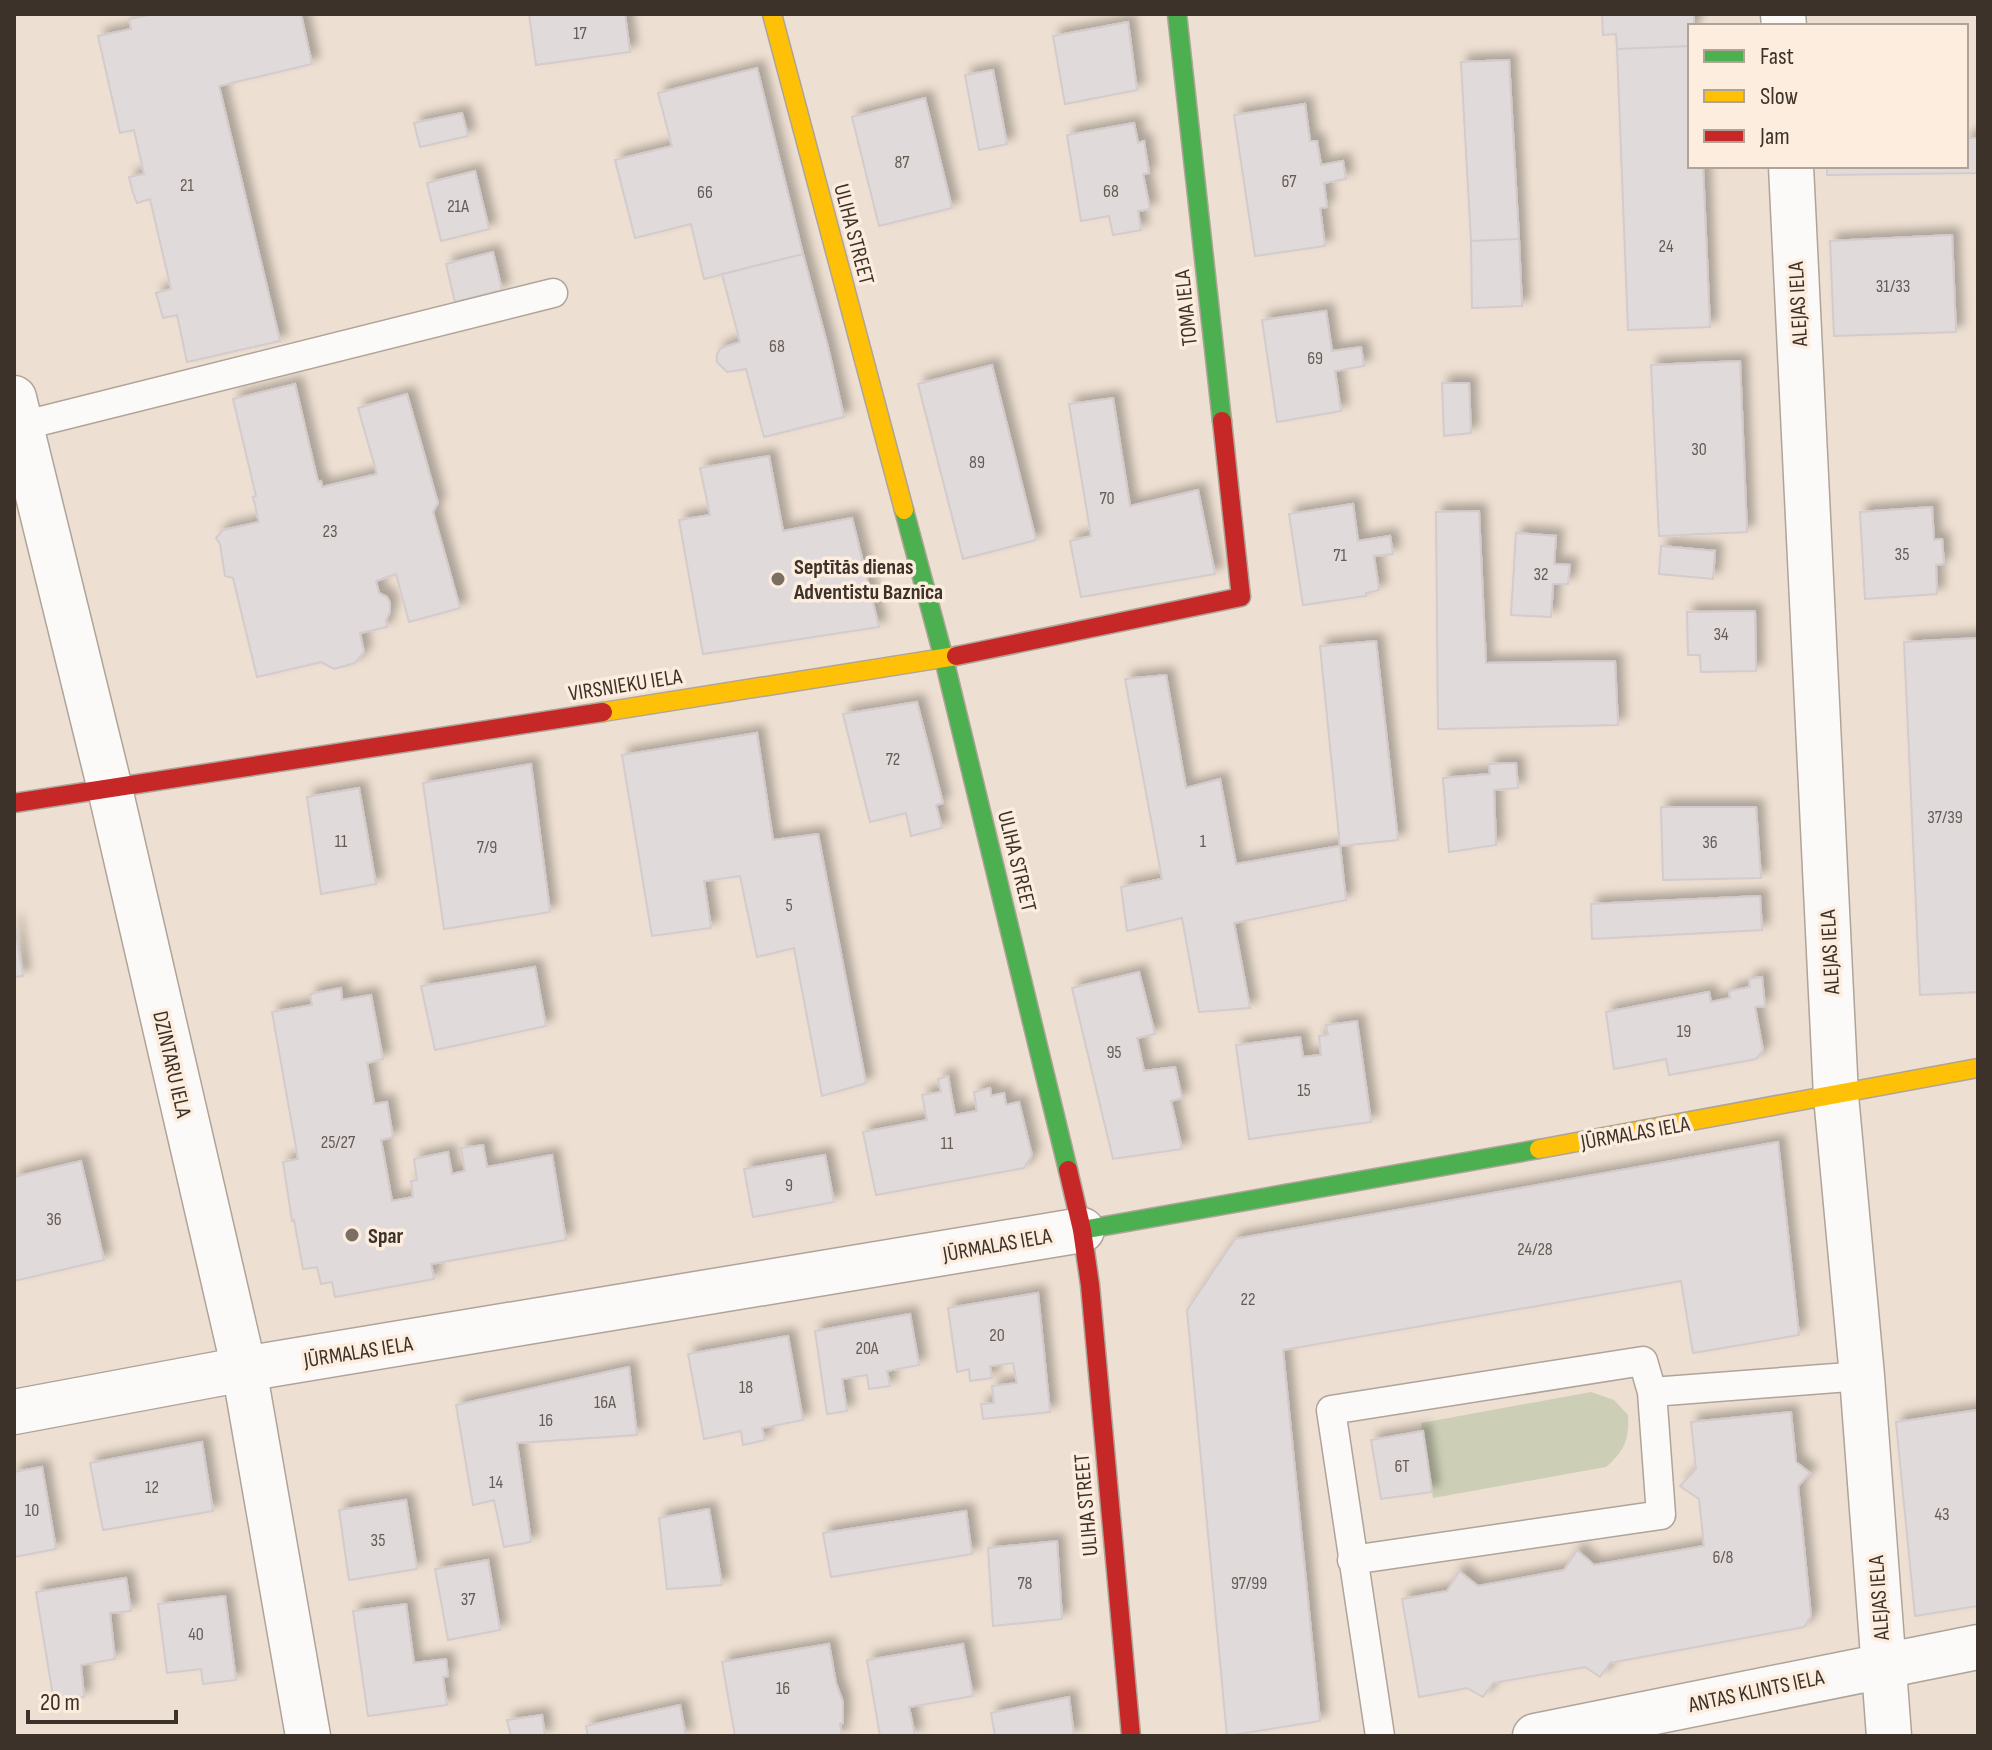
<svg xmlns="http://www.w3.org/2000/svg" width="1992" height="1750" font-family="'Sofia Sans Condensed',sans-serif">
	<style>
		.green { fill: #cccfb5 }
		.building { fill: #e1dadb; stroke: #d3cbcc; stroke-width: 2; filter: url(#shadow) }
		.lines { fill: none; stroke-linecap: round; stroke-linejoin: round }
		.lane-casing { stroke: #afa499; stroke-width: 31 }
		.street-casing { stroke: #afa499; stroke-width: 47 }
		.fast-casing { stroke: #afa499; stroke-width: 21 }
		.slow-casing { stroke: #afa499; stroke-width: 21 }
		.jam-casing { stroke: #afa499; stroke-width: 21 }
		.lane { stroke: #fcfaf8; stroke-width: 28 }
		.street { stroke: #fcfaf8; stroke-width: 44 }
		.fast { stroke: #4caf50; stroke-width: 18 }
		.slow { stroke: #ffc107; stroke-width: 18 }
		.jam { stroke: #c62828; stroke-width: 18 }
		.poi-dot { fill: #7b6f64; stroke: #fdedde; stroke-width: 3 }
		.labels { text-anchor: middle; stroke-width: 7; stroke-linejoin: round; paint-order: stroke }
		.number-label { font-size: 18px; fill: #665c56 }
		.street-label { font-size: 22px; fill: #3d3229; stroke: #fdedde }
		.poi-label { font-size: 22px; font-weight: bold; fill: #3d3229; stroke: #fdedde; text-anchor: start }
	</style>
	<defs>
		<filter id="shadow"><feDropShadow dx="7" dy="-7" stdDeviation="4" flood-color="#0004"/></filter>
	</defs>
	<rect width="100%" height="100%" fill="#eddfd1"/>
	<path class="green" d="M1591 1392 1614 1400 1628 1415C1629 1440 1625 1450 1606 1467L1433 1498 1421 1423Z"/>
	<path class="building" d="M154 14H301L312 64 219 86 280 341 187 362 177 315 163 318 156 293 171 289 150 199 137 203 133 193 129 177 144 174 134 130 120 133 98 36 131 29 129 19Z
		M529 14H625L630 52 536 65Z
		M1602 14H1694V26H1690V46L1617 49 1616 34 1603 35Z
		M1128 22 1137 90 1065 104 1053 36Z
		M1690 46V166H1703L1710 327 1628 330 1617 49Z
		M1509 60 1519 239 1471 241 1461 62Z
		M757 68 803 254 704 279 691 224 635 238 615 160 672 146 658 93Z
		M993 70 1007 144 979 150 965 75Z
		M925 98 952 208 879 226 852 117Z
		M1305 104 1310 141H1317L1321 165 1343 161 1346 179 1324 183 1327 207 1320 208 1325 246 1255 256 1234 115Z
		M462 113 468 136 420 147 414 123Z
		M1134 123 1138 143 1144 141 1149 173 1143 174 1150 209 1138 211 1141 230 1113 235 1109 216 1081 221 1067 135Z
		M1966 138H1978V173L1827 175V166H1966Z
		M475 171 489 229 441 241 427 183Z
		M1952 235 1956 332 1834 336 1830 241Z
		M1519 239 1522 306 1472 308 1471 241Z
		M493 252 502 290 455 302 446 264Z
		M803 254 828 347 844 417 764 437 746 369 727 372 717 362V354L721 348 740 342 722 274Z
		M1326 311 1332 351 1361 347 1364 366 1335 371 1341 411 1277 422 1262 320Z
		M1740 361 1747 532 1659 536 1651 365Z
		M992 365 1036 540 963 559 918 384Z
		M1442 383H1469L1471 433 1444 436Z
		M295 384 318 482 321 481 322 487 377 474 358 408 407 394 438 503 433 512 460 608 409 622 396 574 376 581 379 593 387 597 390 603V612L386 620 387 627 360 633 364 652 355 663 334 669 321 662 257 677 233 578 225 576 220 544 216 538 223 530 259 522 253 497 256 496 233 399Z
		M1113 398 1130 506 1198 490 1215 574 1081 597 1070 541 1091 536 1069 404Z
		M769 456 783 531 852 518 879 627 703 654 679 520 710 515 700 468Z
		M1353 504 1358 541 1390 536 1393 554 1374 556 1379 590 1366 593V596L1303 605 1289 514Z
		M1932 507 1934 540 1942 539 1944 564 1936 565 1937 594 1865 599 1860 512Z
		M1479 511 1486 663 1615 661 1618 725 1438 729 1436 512Z
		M1516 533 1556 536 1554 564 1570 565 1568 584H1553L1551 617 1511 615Z
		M1661 546 1715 551 1713 579 1659 574Z
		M1755 611 1756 671 1701 672 1700 655H1688L1687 612Z
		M1978 638V992L1920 995 1904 642Z
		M1376 641 1398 840 1340 846 1320 646Z
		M1166 675 1186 788 1220 779 1236 864 1340 846 1346 900 1234 923 1250 1008 1199 1012 1182 918 1127 931 1121 887 1162 879 1125 679Z
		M917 702 943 803 936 805 942 828 911 836 906 813 870 822 843 714Z
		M757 733 773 840 818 834 866 1083 822 1096 794 948 757 957 740 876 704 881 711 928 652 936 622 755Z
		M1516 763 1518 788 1494 790 1496 845 1449 852 1443 778 1490 774 1489 764Z
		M531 764 550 912 444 929 423 783Z
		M359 788 376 884 321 894 307 797Z
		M1661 807H1756L1761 878 1663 880Z
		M1760 896 1762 930 1592 939 1591 904Z
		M14 920 23 976 14 977Z
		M535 967 546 1026 435 1050 421 986Z
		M1139 972 1155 1034 1137 1038 1144 1071 1175 1067 1182 1098 1171 1101 1182 1149 1113 1159 1072 988Z
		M1762 977 1765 1006 1755 1007 1763 1050 1756 1059 1669 1075 1666 1059 1614 1069 1606 1012 1709 992 1711 1002 1730 998 1729 991 1750 987 1749 979Z
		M341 988 342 1000 371 995 383 1059 367 1063 374 1104 387 1102 393 1137 381 1140 392 1201 413 1197 411 1181 417 1180 414 1159 448 1152 452 1174 465 1171 461 1148 483 1145 487 1167 552 1155 566 1240 431 1264 434 1279 335 1297 332 1282 321 1284 317 1267 303 1269 294 1220 292 1221 283 1162 298 1159 272 1012 312 1005 310 994Z
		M1357 1021 1371 1122 1249 1139 1236 1045 1300 1037 1303 1057 1321 1055 1319 1036 1328 1035 1326 1025Z
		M948 1076 955 1115 977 1111 974 1092 990 1088 991 1096 1004 1093 1006 1105 1019 1102 1032 1155 1024 1168 876 1195 863 1132 927 1120 922 1095 941 1092 938 1079Z
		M1778 1142 1799 1335 1693 1353 1681 1281 1283 1350 1320 1721 1227 1736 1187 1310 1235 1239Z
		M825 1155 834 1202 753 1217 744 1169Z
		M81 1161 104 1260 14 1281V1177Z
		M1038 1293 1050 1412 983 1419 981 1404 994 1403 992 1386 1017 1383 1013 1363 990 1366 992 1378 970 1381 969 1369 957 1372 948 1308Z
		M910 1314 919 1365 887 1371 890 1386 869 1389 867 1375 842 1379 847 1411 827 1414 815 1331Z
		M788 1336 803 1420 762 1428 765 1440 743 1445 741 1431 704 1439 688 1354Z
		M629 1367 637 1435 517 1443 531 1542 504 1547 494 1500 473 1505 456 1405Z
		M1978 1410V1606L1915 1616 1896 1422Z
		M1791 1412 1796 1462 1810 1473 1798 1486 1811 1616 1804 1627 1610 1663 1600 1677 1585 1667 1493 1683 1483 1697 1467 1688 1419 1697 1402 1599 1447 1591 1459 1571 1478 1586 1564 1570 1577 1550 1594 1565 1704 1546 1699 1499 1680 1486 1696 1469 1691 1422Z
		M1423 1431 1432 1492 1381 1499 1371 1440Z
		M202 1442 213 1511 103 1530 90 1463Z
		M42 1467 56 1549 14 1557V1472Z
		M406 1500 417 1569 349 1580 339 1510Z
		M709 1509 722 1585 667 1589 659 1518Z
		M966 1511 972 1554 831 1577 823 1533Z
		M1057 1541 1062 1619 993 1626 988 1548Z
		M488 1560 500 1630 448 1640 435 1569Z
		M126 1578 131 1611 110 1613 115 1659 81 1665 84 1697 54 1702 36 1592Z
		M225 1596 236 1680 203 1684 201 1669 167 1673 158 1604Z
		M406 1604 414 1663 446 1659 448 1676 443 1677 447 1705 368 1716 353 1611Z
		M829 1644 836 1683 843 1702V1723L840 1724 842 1736H735L722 1662Z
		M963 1644 973 1696 909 1707 915 1736H880L867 1660Z
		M1069 1697 1074 1736H995L991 1713Z
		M680 1705 686 1736H588L586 1726Z
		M542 1715 545 1736H511L507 1720Z"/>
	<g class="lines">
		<defs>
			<path id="lane" d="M21 426 553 293
				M1652 1392 1862 1376
				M1352 1560 1661 1515 1652 1392 1643 1361 1331 1410 1380 1736"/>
			<path id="street" d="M1783 14 1784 26
				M1791 166 1836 1096 1862 1376 1889 1736
				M14 398 110 789 244 1369 308 1736
				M14 1412 244 1369 1082 1230
				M1535 1736 1978 1647"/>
			<path id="fast" d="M1177 14 1222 421
				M904 510 944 659 1068 1170
				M1082 1230 1539 1149"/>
			<path id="slow" d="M772 14 904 510
				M603 712 956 656
				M1539 1149 1978 1068"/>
			<path id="jam" d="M956 656 1241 597 1222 421
				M14 803 603 712
				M1068 1170 1082 1230 1090 1285 1131 1736"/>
		</defs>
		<use href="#lane" class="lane-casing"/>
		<use href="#street" class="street-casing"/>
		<use href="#fast" class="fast-casing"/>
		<use href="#slow" class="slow-casing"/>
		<use href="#jam" class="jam-casing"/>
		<use href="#lane" class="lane"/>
		<use href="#street" class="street"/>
		<use href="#fast" class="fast"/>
		<use href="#slow" class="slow"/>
		<use href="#jam" class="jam"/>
	</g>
	<g class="poi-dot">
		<circle cx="778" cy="579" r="8"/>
		<circle cx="352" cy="1235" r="8"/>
	</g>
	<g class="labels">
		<g class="number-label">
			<text x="580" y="39">17</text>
			<text x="902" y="168">87</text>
			<text x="1289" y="187">67</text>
			<text x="187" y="191">21</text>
			<text x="1111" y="197">68</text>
			<text x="705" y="198">66</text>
			<text x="458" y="212">21A</text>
			<text x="1666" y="252">24</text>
			<text x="1893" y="292">31/33</text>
			<text x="777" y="352">68</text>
			<text x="1315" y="364">69</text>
			<text x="1699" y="455">30</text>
			<text x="977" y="468">89</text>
			<text x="1107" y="504">70</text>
			<text x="330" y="537">23</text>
			<text x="1902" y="560">35</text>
			<text x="1340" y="561">71</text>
			<text x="1541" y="580">32</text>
			<text x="1721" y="640">34</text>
			<text x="893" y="765">72</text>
			<text x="1945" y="823">37/39</text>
			<text x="341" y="847">11</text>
			<text x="1203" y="847">1</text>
			<text x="1710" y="848">36</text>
			<text x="487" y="853">7/9</text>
			<text x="789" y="911">5</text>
			<text x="1684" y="1037">19</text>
			<text x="1114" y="1058">95</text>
			<text x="1304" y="1096">15</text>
			<text x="338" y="1148">25/27</text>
			<text x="947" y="1149">11</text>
			<text x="789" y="1191">9</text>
			<text x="54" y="1225">36</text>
			<text x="1535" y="1255">24/28</text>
			<text x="1248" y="1305">22</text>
			<text x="997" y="1341">20</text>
			<text x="867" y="1354">20A</text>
			<text x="746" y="1393">18</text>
			<text x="605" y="1408">16A</text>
			<text x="546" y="1426">16</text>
			<text x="1402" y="1472">6T</text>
			<text x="496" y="1488">14</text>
			<text x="152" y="1493">12</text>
			<text x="32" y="1516">10</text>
			<text x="1942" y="1520">43</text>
			<text x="378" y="1546">35</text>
			<text x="1723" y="1563">6/8</text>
			<text x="1025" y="1589">78</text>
			<text x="1249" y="1589">97/99</text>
			<text x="468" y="1605">37</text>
			<text x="196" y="1640">40</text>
			<text x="783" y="1694">16</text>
		</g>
		<g class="street-label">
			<text transform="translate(855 234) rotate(75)" y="8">ULIHA STREET</text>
			<text transform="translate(1797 304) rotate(-93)" y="8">ALEJAS IELA</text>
			<text transform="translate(1185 308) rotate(-96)" y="8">TOMA IELA</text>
			<text transform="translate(625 684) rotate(-9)" y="8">VIRSNIEKU IELA</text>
			<text transform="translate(1018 861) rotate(76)" y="8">ULIHA STREET</text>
			<text transform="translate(1829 952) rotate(-93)" y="8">ALEJAS IELA</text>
			<text transform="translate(173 1064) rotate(77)" y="8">DZINTARU IELA</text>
			<text transform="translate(1635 1132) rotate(-10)" y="8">JŪRMALAS IELA</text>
			<text transform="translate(997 1244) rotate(-10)" y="8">JŪRMALAS IELA</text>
			<text transform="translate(358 1351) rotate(-9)" y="8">JŪRMALAS IELA</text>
			<text transform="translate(1085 1505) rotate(-95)" y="8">ULIHA STREET</text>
			<text transform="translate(1878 1598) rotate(-94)" y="8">ALEJAS IELA</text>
			<text transform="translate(1756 1690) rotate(-12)" y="8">ANTAS KLINTS IELA</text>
		</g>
		<g class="poi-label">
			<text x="794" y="574">Septītās dienas<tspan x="794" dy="25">Adventistu Baznīca</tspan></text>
			<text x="368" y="1243">Spar</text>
		</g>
	</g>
	<rect width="1992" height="1750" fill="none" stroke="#3d3229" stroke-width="32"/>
	<rect x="1688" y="24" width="280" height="144" fill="#fdedde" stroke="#b0a296" stroke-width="2"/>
	<rect x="1704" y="50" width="40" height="12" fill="#4caf50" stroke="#b0a296" stroke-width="2"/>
	<text x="1760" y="64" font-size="24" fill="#3d3229">Fast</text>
	<rect x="1704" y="90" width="40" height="12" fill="#ffc107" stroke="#b0a296" stroke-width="2"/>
	<text x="1760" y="104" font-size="24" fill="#3d3229">Slow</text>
	<rect x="1704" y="130" width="40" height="12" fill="#c62828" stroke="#b0a296" stroke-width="2"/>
	<text x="1760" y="144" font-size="24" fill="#3d3229">Jam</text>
	<path d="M28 1710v12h148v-12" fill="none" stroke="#3d3229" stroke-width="4"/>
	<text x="40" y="1710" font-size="24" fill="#3d3229" stroke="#fdedde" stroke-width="6" paint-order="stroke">20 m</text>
</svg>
